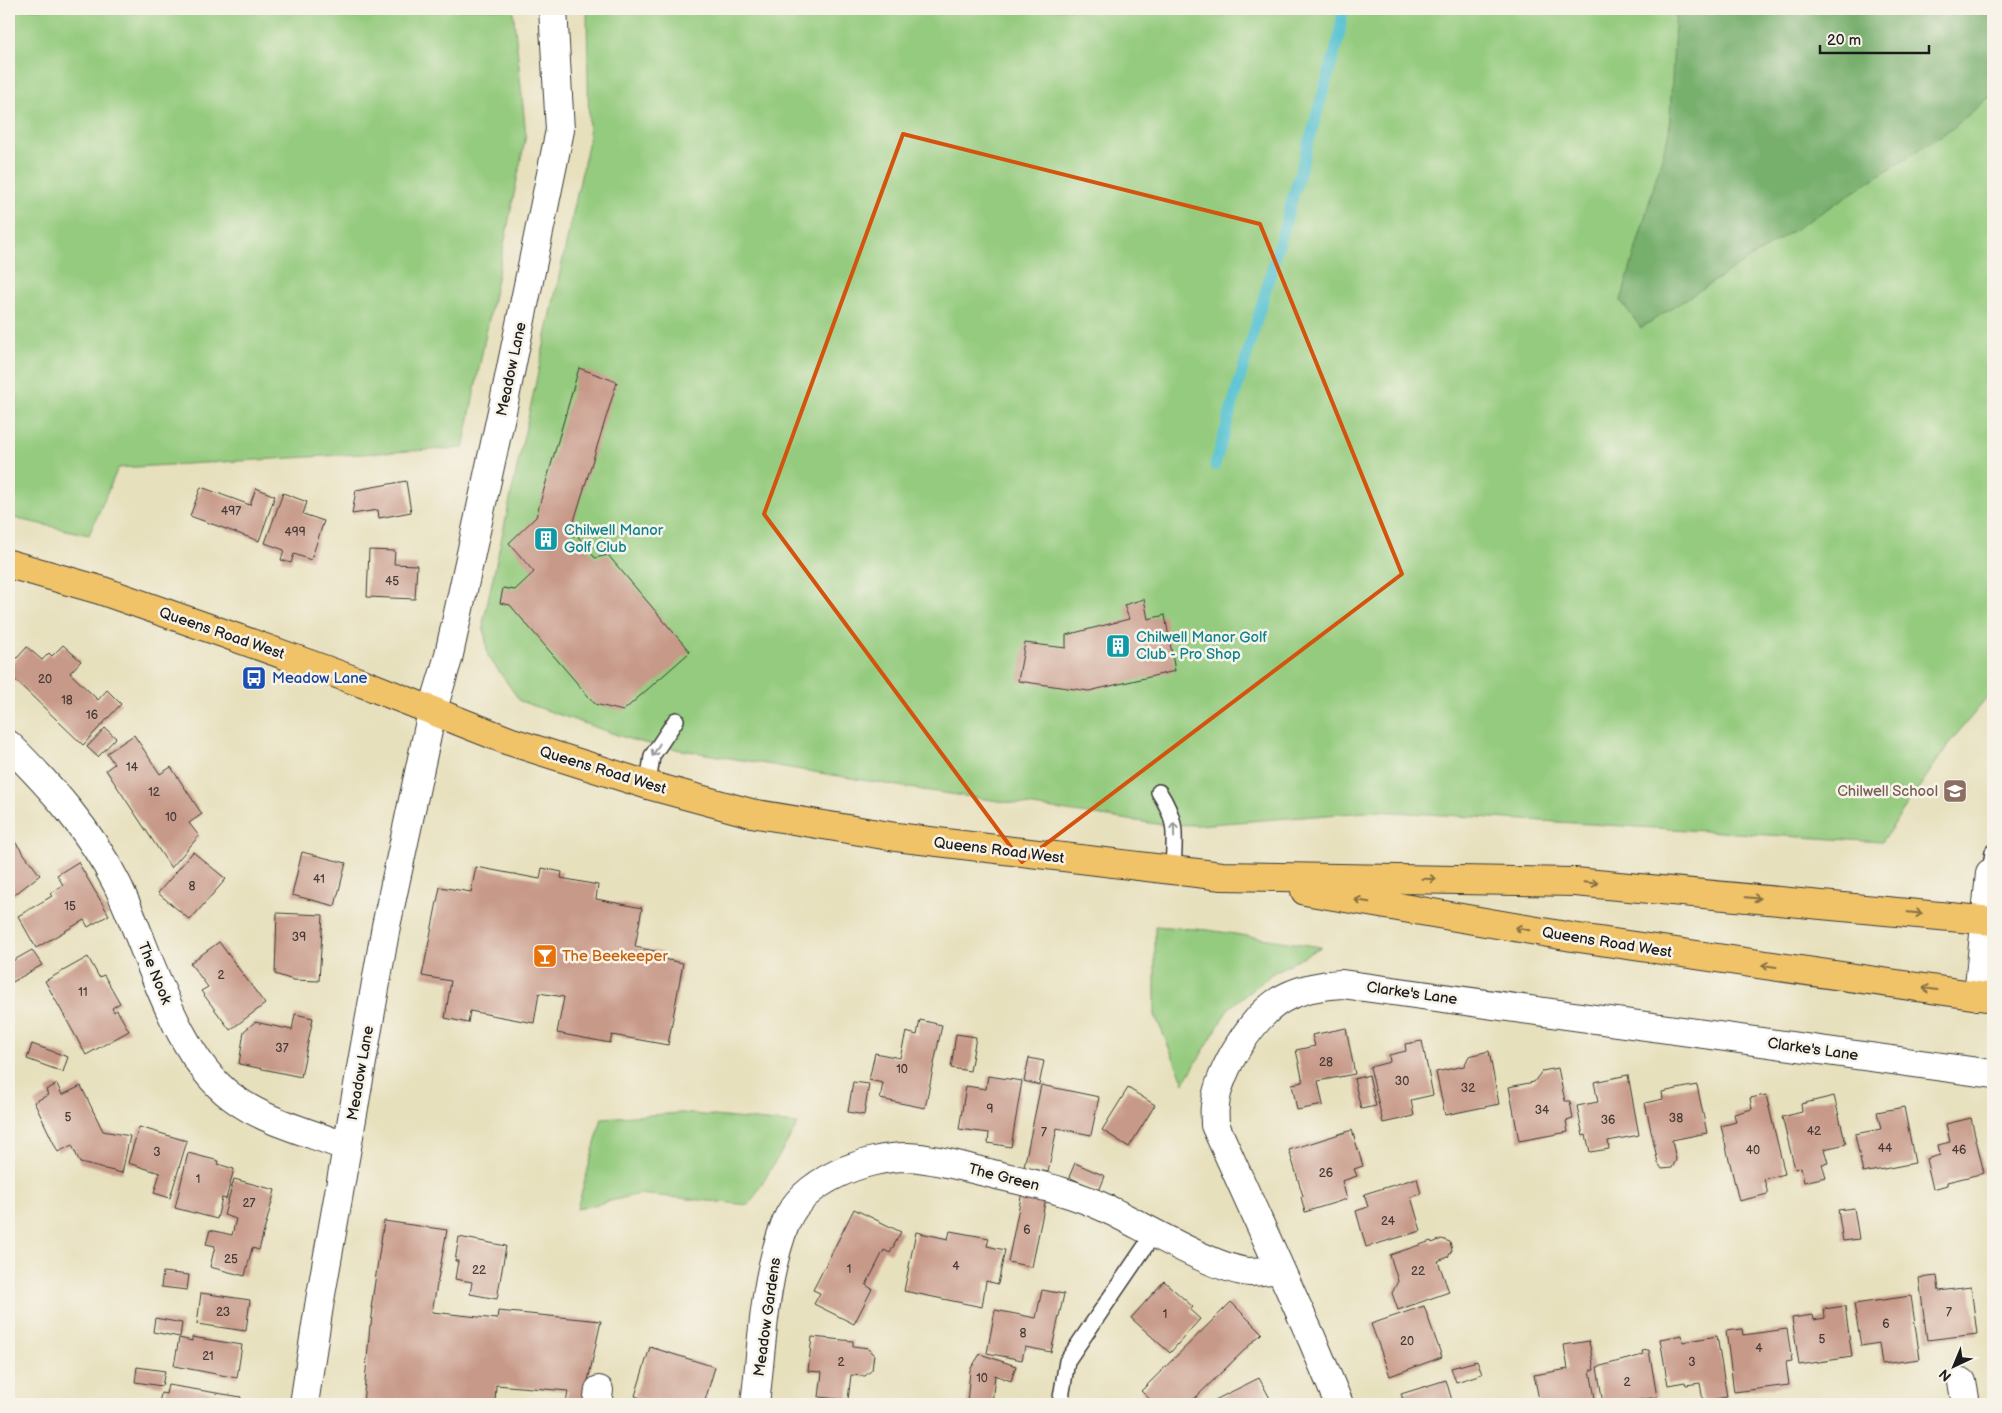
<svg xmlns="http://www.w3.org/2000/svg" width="2002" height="1413" font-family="'Balsamiq Sans',sans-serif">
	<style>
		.green { fill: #94cb7e; stroke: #58744d }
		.forest { fill: #77af6d; stroke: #4a6644 }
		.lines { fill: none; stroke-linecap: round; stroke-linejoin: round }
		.stream { stroke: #56c2d1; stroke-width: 11 }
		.building { fill: #c79988 }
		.service-casing { stroke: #3a3934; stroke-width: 18 }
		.minor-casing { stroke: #3a3934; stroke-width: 30 }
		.tertiary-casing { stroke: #3a3934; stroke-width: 30 }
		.primary-casing { stroke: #3a3934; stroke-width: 30 }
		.service { stroke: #fff; stroke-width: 15 }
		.minor { stroke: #fff; stroke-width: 28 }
		.tertiary { stroke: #fff; stroke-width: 28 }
		.primary { stroke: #f0c369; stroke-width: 28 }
		.oneway { stroke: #999 }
		.oneway2 { stroke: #867042 }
		.marked { fill: none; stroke: #d4530e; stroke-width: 4; stroke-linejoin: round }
		.labels { text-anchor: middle; stroke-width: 5; stroke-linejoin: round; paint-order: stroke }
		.number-label { font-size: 12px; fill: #473b37 }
		.street-label { font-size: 15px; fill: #1c1c1c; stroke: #f7f3e8 }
		.culture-label { font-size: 15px; fill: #0d838f; stroke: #f7f3e8; text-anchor: start }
		.transit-label { font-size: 15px; fill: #164399; stroke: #f7f3e8; text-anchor: start }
		.education-label { font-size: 15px; fill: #785e54; stroke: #f7f3e8; text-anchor: end }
		.food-label { font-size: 15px; fill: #c56008; stroke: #f7f3e8; text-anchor: start }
	</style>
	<rect width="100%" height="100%" fill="#f7f3e8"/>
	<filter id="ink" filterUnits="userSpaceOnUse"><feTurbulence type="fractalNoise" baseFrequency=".02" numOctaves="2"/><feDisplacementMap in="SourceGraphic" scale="10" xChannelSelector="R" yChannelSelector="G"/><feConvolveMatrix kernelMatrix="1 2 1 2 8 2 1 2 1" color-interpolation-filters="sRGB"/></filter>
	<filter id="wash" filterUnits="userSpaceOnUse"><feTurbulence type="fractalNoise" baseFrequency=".0096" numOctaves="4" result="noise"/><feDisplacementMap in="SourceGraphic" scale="20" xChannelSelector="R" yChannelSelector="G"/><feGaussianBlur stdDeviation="1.12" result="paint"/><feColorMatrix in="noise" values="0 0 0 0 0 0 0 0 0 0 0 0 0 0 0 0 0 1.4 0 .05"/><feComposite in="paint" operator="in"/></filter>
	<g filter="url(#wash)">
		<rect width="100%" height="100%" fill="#e7e0bd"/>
		<path class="green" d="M9 9H513L526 135 463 448 118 468 89 535 9 517Z
			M587 9H1993V691L1950 742 1882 842 1379 811 1198 825 1157 824 916 789 658 746 632 740 520 701 488 656 483 623 589 140Z
			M1155 926 1208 930 1321 947 1273 973 1229 1008 1184 1083 1155 1015Z
			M682 1113 798 1124 749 1205 639 1194 577 1209 602 1118Z"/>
		<path class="forest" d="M1676 9H1993V94L1953 128 1641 328 1621 301 1669 133Z"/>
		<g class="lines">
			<path class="stream" d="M1215 465 1339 38 1343 9"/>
		</g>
		<g id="blocks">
			<path class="building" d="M579 368 617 382 570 534 574 536 576 534 595 558 608 555 690 652 623 711 595 704 510 605 500 603 503 588 515 590 534 572 509 543 536 517Z
				M406 481 411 512 379 518 378 510 352 514 356 490Z
				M201 487 250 505 256 488 275 496 259 541 190 516Z
				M283 493 307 502 303 514 324 521 311 560 294 554 291 563 281 560 284 550 265 543Z
				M369 550 395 551 394 564 417 565 415 599 367 597Z
				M1144 599 1148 619 1165 615 1175 671 1089 691 1018 681 1025 643 1066 648V635L1129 619 1124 605Z
				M63 645 81 661 70 673 98 700 107 690 121 704 83 745 9 674V667L27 647 42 660 49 653 52 656Z
				M105 728 116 738 98 757 87 747Z
				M134 735 160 774 171 767 202 814 189 823 199 836 171 868 106 770 114 764 107 753Z
				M12 838 40 875 9 899V840Z
				M193 852 226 879 190 920 158 893Z
				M302 852 346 863 335 906 292 895Z
				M78 862 109 915 88 927 84 920 36 948 18 916 52 896 50 894 63 885 57 875Z
				M476 867 540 879 542 868 562 872 561 878 598 885 596 899 642 908 635 947 664 953 663 959 683 963 668 1045 612 1035 610 1043 557 1033 564 997 539 993 534 1023 470 1011 468 1023 445 1018 451 981 422 976 440 887 471 892Z
				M277 913 323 915 319 981 293 980 275 974Z
				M219 942 265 1004 230 1030 201 991 208 987 190 963Z
				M32 950 42 965 9 984V963Z
				M88 957 99 977 104 975 120 1003 112 1008 114 1012 117 1010 129 1031 86 1055 45 981Z
				M295 1014 313 1018 301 1077 239 1064 244 1031 255 1022 292 1030Z
				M920 1020 942 1025 925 1108 880 1099 883 1083 869 1080 875 1053 900 1058 906 1032 917 1035Z
				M1346 1028 1355 1074 1318 1081 1323 1105 1297 1110 1292 1084 1303 1082 1296 1050 1315 1046 1312 1035Z
				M956 1034 976 1037 970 1071 951 1068Z
				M1422 1041 1433 1095 1411 1100 1414 1116 1383 1123 1370 1067 1390 1062 1389 1055 1406 1051 1405 1044Z
				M32 1044 68 1057 63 1072 27 1059Z
				M1489 1051 1499 1104 1445 1115 1436 1072 1464 1066 1469 1056Z
				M1029 1058 1044 1061 1039 1085 1024 1081Z
				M1558 1068 1565 1101H1570L1573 1119 1566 1121 1568 1132 1519 1141 1509 1087 1534 1082 1542 1071Z
				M1369 1075 1376 1106 1361 1109 1354 1079Z
				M1628 1075 1639 1135 1608 1141 1609 1149 1590 1152 1586 1135 1583 1136 1577 1106 1598 1102 1594 1082Z
				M988 1076 1022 1081 1011 1147 988 1143 989 1133 959 1129 966 1086 986 1089Z
				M853 1082 869 1084 864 1115 848 1112Z
				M57 1084 62 1095 81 1086 103 1131 130 1136 122 1173 80 1163 72 1145 58 1152 34 1102 48 1095 46 1090Z
				M1041 1085 1099 1097 1091 1135 1057 1128 1048 1172 1024 1167Z
				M1697 1085 1707 1133 1672 1140 1676 1160 1672 1168 1662 1169 1658 1163 1645 1103 1663 1099 1662 1092Z
				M1128 1088 1155 1105 1129 1147 1102 1130Z
				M1766 1095 1785 1174 1764 1179 1768 1194 1739 1201 1721 1126 1736 1122 1734 1114 1752 1109 1750 1098Z
				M1834 1096 1846 1144 1824 1149 1828 1163 1822 1164 1826 1177 1804 1182 1801 1167 1795 1169 1782 1117 1802 1112 1801 1104Z
				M1904 1107 1915 1163 1863 1173 1855 1134 1881 1129 1877 1112Z
				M1971 1118 1984 1173 1947 1182V1185L1933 1189 1926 1159 1940 1155 1938 1145 1950 1142 1946 1124Z
				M139 1127 187 1141 170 1198 154 1193 160 1173 128 1163Z
				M1352 1130 1363 1166 1354 1169 1357 1176 1342 1181 1347 1199 1305 1212 1301 1197 1303 1196 1289 1150Z
				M188 1153 219 1161 218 1164 234 1169 226 1199 222 1198 217 1219 175 1208Z
				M1075 1163 1105 1176 1099 1191 1069 1177Z
				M1417 1178 1421 1194 1411 1197 1421 1231 1366 1247 1356 1211 1368 1207 1364 1194Z
				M234 1179 275 1190 259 1250 252 1248 245 1276 210 1267 215 1246 206 1244 210 1230 232 1235 236 1219 224 1215Z
				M1022 1192 1046 1198 1032 1267 1008 1262Z
				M1854 1208 1859 1239 1843 1241 1838 1210Z
				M854 1209 901 1232 890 1253 884 1250 866 1285 872 1289 854 1324 814 1304 820 1293 813 1290Z
				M384 1221 447 1230 432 1312 497 1319 498 1311 601 1321 583 1404H566L568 1391 496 1385 495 1404H363L370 1325H371L373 1307 371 1308Z
				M950 1231 989 1238 987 1246 1005 1250 998 1284 986 1281 982 1307 904 1291 916 1232 948 1239Z
				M459 1237 506 1246 497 1299 470 1294 472 1282 455 1279 458 1261H455Z
				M1442 1239 1450 1242 1452 1250 1448 1257 1438 1261 1449 1292 1398 1310 1392 1293 1398 1281 1390 1255 1431 1241 1432 1243Z
				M163 1272 189 1275 187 1290 161 1287Z
				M1937 1276 1939 1291 1971 1287 1977 1334 1927 1340 1919 1278Z
				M1164 1281 1193 1307 1190 1310 1200 1319 1170 1353 1131 1318Z
				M1042 1290 1064 1294 1051 1352 1025 1347 1022 1360 987 1353 995 1310 1036 1318Z
				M201 1293 250 1300 246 1331 197 1324Z
				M1911 1296 1920 1359 1882 1364 1879 1343 1861 1346 1854 1304Z
				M1231 1302 1262 1333 1189 1404H1155L1141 1391Z
				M1424 1306 1442 1357 1390 1376 1371 1324Z
				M1845 1306 1852 1357 1799 1365 1792 1318 1813 1315 1814 1320 1825 1318 1824 1309Z
				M155 1318 182 1323 180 1337 153 1332Z
				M1742 1329 1743 1335 1787 1329 1792 1361 1786 1362 1789 1385 1734 1392 1726 1331Z
				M1682 1335 1683 1342 1717 1336 1727 1397 1703 1401 1700 1383 1686 1385 1685 1382 1668 1385 1660 1339Z
				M192 1337 242 1345 237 1378 174 1366 179 1338 192 1341Z
				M812 1337 853 1341V1346L868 1348 874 1354 872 1370 865 1376 851 1375 848 1400 819 1397 822 1372 808 1371Z
				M1589 1341 1594 1370H1590L1596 1404H1540L1534 1375 1568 1369 1564 1345Z
				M650 1347 715 1367 704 1404H660L635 1396Z
				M1649 1350 1657 1397 1634 1401 1635 1404H1603L1597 1367 1643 1355 1642 1351Z
				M980 1354 1016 1366 1011 1381 995 1375 992 1404H967L970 1370Z
				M1477 1361 1482 1374 1456 1382 1451 1368Z
				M137 1367 165 1371 162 1386 135 1382Z
				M1259 1378 1273 1404H1207Z
				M1446 1380 1453 1404H1405L1401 1394Z
				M168 1385 241 1397 240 1404H159L161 1393 166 1394Z"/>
		</g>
	</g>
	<g filter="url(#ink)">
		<use href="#blocks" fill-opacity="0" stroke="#3a3934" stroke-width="1"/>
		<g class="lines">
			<defs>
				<path id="service" d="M648 785 652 756 676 720
					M1159 792C1179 823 1174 837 1173 871
					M1990 873 1993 852
					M1060 1404 1067 1361 1155 1232"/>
				<path id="minor" d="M9 745C51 787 90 830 117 884 149 950 174 1054 232 1097 265 1122 309 1132 347 1147
					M1978 996 1990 873
					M1962 1382 1966 1404
					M597 1404 599 1390
					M755 1404C762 1346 764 1276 786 1222 803 1180 866 1157 907 1157 934 1158 963 1167 989 1173 1028 1183 1068 1190 1105 1208 1140 1224 1215 1270 1250 1272 1260 1272 1270 1270 1280 1269
					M1339 1404 1312 1339 1215 1125C1215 1119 1214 1112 1215 1106 1217 1072 1255 1011 1286 997 1304 988 1322 985 1342 984L1993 1074"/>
				<path id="tertiary" d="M304 1404 319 1306 386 926 432 712 448 659 504 402 560 130 553 9"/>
				<path id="primary" d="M9 564 100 590 223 633 362 683 509 741 648 785 751 813 896 837 1222 876 1575 882 1993 921
					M1305 891 1572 937 1993 998"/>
			</defs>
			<use href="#service" class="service-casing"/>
			<use href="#minor" class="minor-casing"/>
			<use href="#tertiary" class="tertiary-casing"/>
			<use href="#primary" class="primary-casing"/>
			<use href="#service" class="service"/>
			<use href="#minor" class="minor"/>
			<use href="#tertiary" class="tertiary"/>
			<use href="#primary" class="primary"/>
		</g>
		<defs><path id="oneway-shaft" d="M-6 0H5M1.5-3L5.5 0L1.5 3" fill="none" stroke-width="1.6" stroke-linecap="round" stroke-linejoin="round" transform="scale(1.25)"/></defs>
		<g class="oneway">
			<use href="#oneway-shaft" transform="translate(656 750) rotate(120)"/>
			<use href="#oneway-shaft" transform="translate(1174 830) rotate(-91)"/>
		</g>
		<g class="oneway2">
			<use href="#oneway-shaft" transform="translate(1429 879) rotate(1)"/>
			<use href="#oneway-shaft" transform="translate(1591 883) rotate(5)"/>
			<use href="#oneway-shaft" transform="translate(1753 898) rotate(5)"/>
			<use href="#oneway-shaft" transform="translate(1362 901) rotate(-170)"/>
			<use href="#oneway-shaft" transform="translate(1915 913) rotate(5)"/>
			<use href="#oneway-shaft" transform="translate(1522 929) rotate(-170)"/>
			<use href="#oneway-shaft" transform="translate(1769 966) rotate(-172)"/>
			<use href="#oneway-shaft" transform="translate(1930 989) rotate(-172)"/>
		</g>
	</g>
	<path class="marked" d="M903 134 1260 224 1402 574 1022 862 764 514Z"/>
	<defs>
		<symbol id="building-square" viewBox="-11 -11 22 22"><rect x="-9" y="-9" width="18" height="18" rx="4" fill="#0f9aa8" stroke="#f7f3e8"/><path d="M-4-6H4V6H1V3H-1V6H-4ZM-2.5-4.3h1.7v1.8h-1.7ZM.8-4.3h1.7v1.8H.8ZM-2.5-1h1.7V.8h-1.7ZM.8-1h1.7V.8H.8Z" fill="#fff"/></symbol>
		<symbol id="bus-square" viewBox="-11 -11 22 22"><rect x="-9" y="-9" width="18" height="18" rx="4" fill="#1a4fb4" stroke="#f7f3e8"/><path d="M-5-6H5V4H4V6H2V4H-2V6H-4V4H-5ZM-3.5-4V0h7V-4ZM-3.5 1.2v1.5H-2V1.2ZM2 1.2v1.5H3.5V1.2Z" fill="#fff"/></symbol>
		<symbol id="school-square" viewBox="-11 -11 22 22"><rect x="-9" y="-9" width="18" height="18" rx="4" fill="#8d6e63" stroke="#f7f3e8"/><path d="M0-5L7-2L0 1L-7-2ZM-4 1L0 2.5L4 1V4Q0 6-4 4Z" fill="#fff"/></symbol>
		<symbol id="bar-square" viewBox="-11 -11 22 22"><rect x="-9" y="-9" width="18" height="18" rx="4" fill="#e8710a" stroke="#f7f3e8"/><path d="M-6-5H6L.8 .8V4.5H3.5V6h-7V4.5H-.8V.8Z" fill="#fff"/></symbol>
	</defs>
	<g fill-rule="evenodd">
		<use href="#building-square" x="532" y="525" width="28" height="28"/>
		<use href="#building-square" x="1104" y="632" width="28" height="28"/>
		<use href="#bus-square" x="240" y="664" width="28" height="28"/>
		<use href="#school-square" x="1941" y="777" width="28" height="28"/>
		<use href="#bar-square" x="531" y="942" width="28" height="28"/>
	</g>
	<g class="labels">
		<g class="number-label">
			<text x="231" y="515">497</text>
			<text x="295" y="536">499</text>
			<text x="392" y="585">45</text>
			<text x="45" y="683">20</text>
			<text x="67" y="704">18</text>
			<text x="92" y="719">16</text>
			<text x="132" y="771">14</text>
			<text x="154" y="796">12</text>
			<text x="171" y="821">10</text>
			<text x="319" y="883">41</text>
			<text x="192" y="890">8</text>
			<text x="70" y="910">15</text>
			<text x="299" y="941">39</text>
			<text x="221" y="979">2</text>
			<text x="83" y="996">11</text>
			<text x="282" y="1052">37</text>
			<text x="1326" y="1066">28</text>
			<text x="902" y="1073">10</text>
			<text x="1402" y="1085">30</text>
			<text x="1468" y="1092">32</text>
			<text x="990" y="1113">9</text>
			<text x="1542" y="1114">34</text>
			<text x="68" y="1121">5</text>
			<text x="1676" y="1122">38</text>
			<text x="1608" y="1124">36</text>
			<text x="1814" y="1135">42</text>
			<text x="1044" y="1136">7</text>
			<text x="1885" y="1152">44</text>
			<text x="1753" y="1154">40</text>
			<text x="1959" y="1154">46</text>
			<text x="157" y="1156">3</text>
			<text x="1326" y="1177">26</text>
			<text x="198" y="1183">1</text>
			<text x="249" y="1207">27</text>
			<text x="1388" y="1225">24</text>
			<text x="1027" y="1234">6</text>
			<text x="231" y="1263">25</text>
			<text x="956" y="1270">4</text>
			<text x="849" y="1273">1</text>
			<text x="479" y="1274">22</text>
			<text x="1418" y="1275">22</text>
			<text x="223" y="1316">23</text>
			<text x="1949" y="1316">7</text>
			<text x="1165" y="1318">1</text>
			<text x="1886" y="1328">6</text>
			<text x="1023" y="1337">8</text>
			<text x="1822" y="1343">5</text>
			<text x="1407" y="1345">20</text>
			<text x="1759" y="1352">4</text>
			<text x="208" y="1360">21</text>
			<text x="841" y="1366">2</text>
			<text x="1692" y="1366">3</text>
			<text x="982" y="1382">10</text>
			<text x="1627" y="1386">2</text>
		</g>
		<g class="street-label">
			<text transform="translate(511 369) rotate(-78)" y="5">Meadow Lane</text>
			<text transform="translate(222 633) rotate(19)" y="5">Queens Road West</text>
			<text transform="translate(603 770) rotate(17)" y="5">Queens Road West</text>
			<text transform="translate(999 850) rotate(7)" y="5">Queens Road West</text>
			<text transform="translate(1607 942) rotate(9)" y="5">Queens Road West</text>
			<text transform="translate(155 973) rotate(68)" y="5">The Nook</text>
			<text transform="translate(1412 993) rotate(8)" y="5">Clarke's Lane</text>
			<text transform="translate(1813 1049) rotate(8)" y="5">Clarke's Lane</text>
			<text transform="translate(360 1073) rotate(-80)" y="5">Meadow Lane</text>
			<text transform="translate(1004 1177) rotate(14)" y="5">The Green</text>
			<text transform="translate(767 1317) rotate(-82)" y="5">Meadow Gardens</text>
		</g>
		<g class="culture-label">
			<text x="564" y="535">Chilwell Manor<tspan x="564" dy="17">Golf Club</tspan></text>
			<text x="1136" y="642">Chilwell Manor Golf<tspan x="1136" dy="17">Club - Pro Shop</tspan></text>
		</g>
		<g class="transit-label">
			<text x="272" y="683">Meadow Lane</text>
		</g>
		<g class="education-label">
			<text x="1938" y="796">Chilwell School</text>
		</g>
		<g class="food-label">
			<text x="562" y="961">The Beekeeper</text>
		</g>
	</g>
	<rect width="2002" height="1413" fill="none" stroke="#f7f3e8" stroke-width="30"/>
	<g transform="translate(1954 1366) rotate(224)" stroke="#f7f3e8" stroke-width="4" paint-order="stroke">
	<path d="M0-4L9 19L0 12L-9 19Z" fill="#1c1c1c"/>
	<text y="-8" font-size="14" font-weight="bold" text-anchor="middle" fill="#1c1c1c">N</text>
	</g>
	<path d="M1820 45v8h109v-8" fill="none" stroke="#1c1c1c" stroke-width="2.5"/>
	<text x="1827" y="45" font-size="15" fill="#1c1c1c" stroke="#f7f3e8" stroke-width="4" paint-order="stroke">20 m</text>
</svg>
